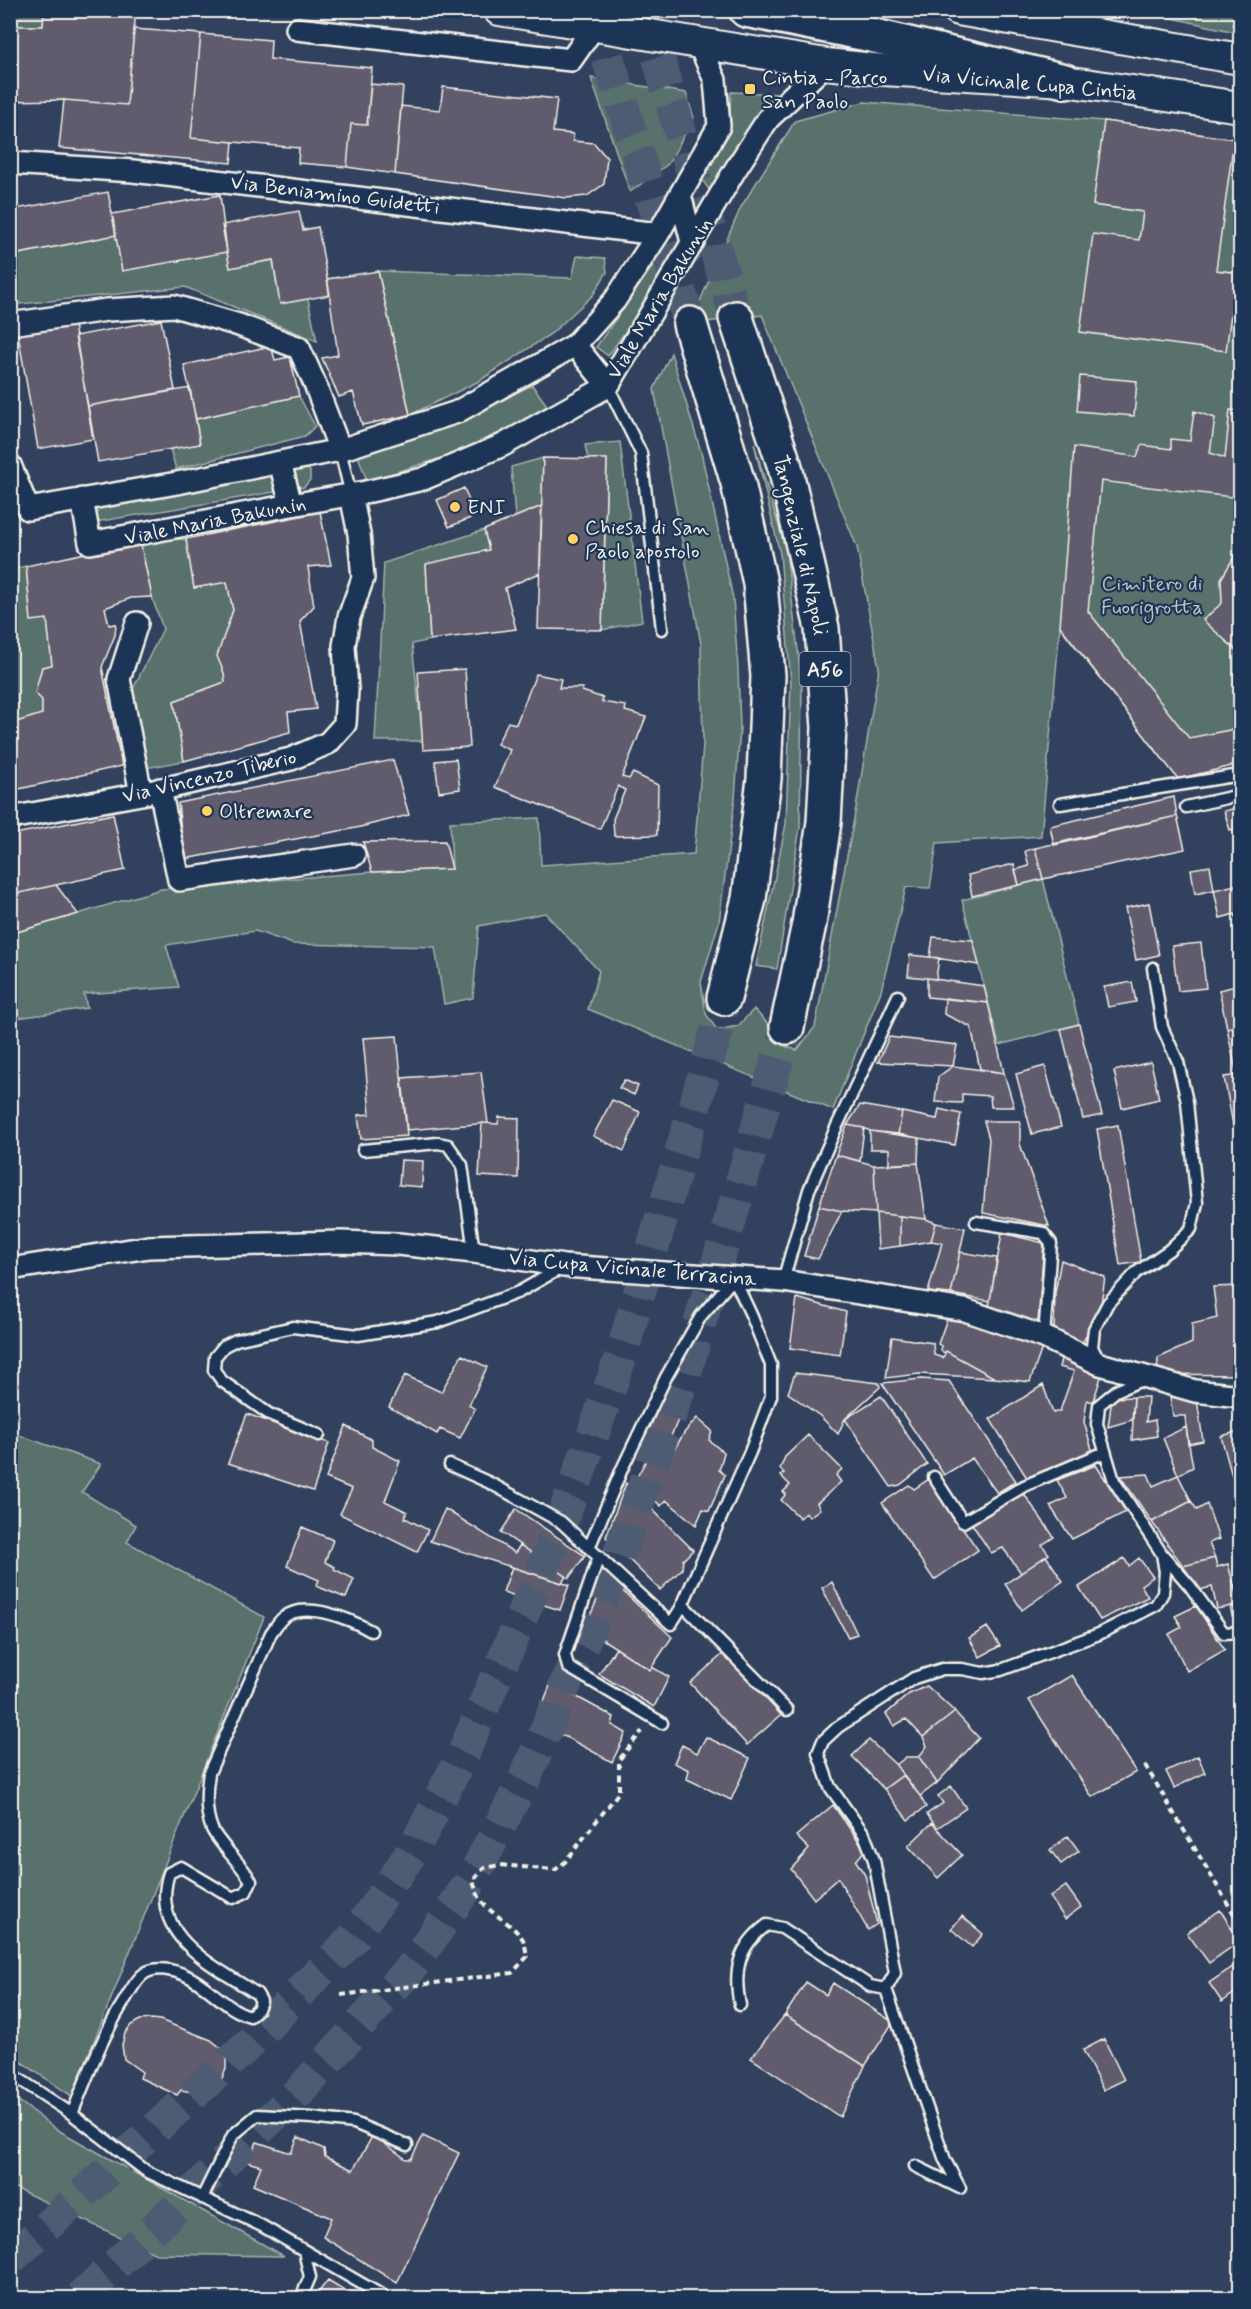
<svg xmlns="http://www.w3.org/2000/svg" width="1251" height="2309" font-family="Mynerve,sans-serif">
	<style>
		.green { fill: #58716d; stroke: #a6b1aa; stroke-width: 1.5 }
		.building { fill: #605c6d; stroke: #f4f1e8; stroke-width: 1.5 }
		.lines { fill: none; stroke-linecap: round; stroke-linejoin: round }
		.motorway-tunnel { stroke: #4e5b73; stroke-width: 33; stroke-dasharray: 33 16; stroke-linecap: butt }
		.service-casing { stroke: #f4f1e8; stroke-width: 15 }
		.minor-casing { stroke: #f4f1e8; stroke-width: 26 }
		.secondary-casing { stroke: #f4f1e8; stroke-width: 34 }
		.motorway-casing { stroke: #f4f1e8; stroke-width: 38 }
		.path { stroke: #f4f1e8; stroke-width: 4; stroke-dasharray: 6 4.5; stroke-linecap: butt }
		.service { stroke: #1d3557; stroke-width: 10 }
		.minor { stroke: #1d3557; stroke-width: 21 }
		.secondary { stroke: #1d3557; stroke-width: 30 }
		.motorway { stroke: #1d3557; stroke-width: 33 }
		.poi-dot { fill: #ffd166; stroke: #1d3557; stroke-width: 2 }
		.labels { text-anchor: middle; stroke-width: 4.5; stroke-linejoin: round; paint-order: stroke }
		.shield { fill: #1d3557; stroke: #b4b9bc; stroke-width: 1.5 }
		.shield-label { font-size: 20px; font-weight: bold; fill: #f4f1e8 }
		.poi-label { font-size: 21px; fill: #f4f1e8; stroke: #1d3557; text-anchor: start }
		.street-label { font-size: 21px; fill: #f4f1e8; stroke: #1d3557 }
		.park-label { font-size: 21px; fill: #bdc4bd; stroke: #1d3557 }
	</style>
	<rect width="100%" height="100%" fill="#31415e"/>
	<filter id="ink" filterUnits="userSpaceOnUse"><feTurbulence type="fractalNoise" baseFrequency=".0167" numOctaves="2"/><feDisplacementMap in="SourceGraphic" scale="12" xChannelSelector="R" yChannelSelector="G"/><feConvolveMatrix kernelMatrix="1 2 1 2 8 2 1 2 1" color-interpolation-filters="sRGB"/></filter>
	<g filter="url(#ink)">
		<path class="green" d="M11 11H44L43 26H11Z
			M1141 11H1240V33Z
			M591 78 686 93 694 118 668 164 630 192Z
			M731 92 784 94 755 121 710 191 703 181 729 129Z
			M864 102 1104 121 1240 140V764L1178 779 1060 627 1041 836 937 843 930 888 906 887 881 991 833 1110 588 1009 599 971 545 913 479 926 473 998 444 1004 435 947 293 944 255 931 166 945 179 987 84 994 87 1008 11 1019V934L161 889 372 872 452 869 450 822 539 818 541 865 694 854 703 745 701 644 654 389 671 353 701 452 733 598 738 668 740 728 735 798 719 922 701 982 706 1014 717 1030 738 1026 754 1009 767 1023 782 1045 797 1050 815 1027 856 808 879 668 857 547 762 315 690 324 741 207 795 121Z
			M116 235 122 271 227 252 230 268 273 260 280 304 308 299 317 341 185 287 11 305 10 241 13 255Z
			M577 256 605 258 607 272 593 295 552 333 479 381 410 415 378 271 572 278Z
			M655 263 668 271 608 356 596 347Z
			M532 385 549 408 464 451 367 481 357 453 451 425Z
			M299 396 315 426 305 436 176 469 170 449 200 444 196 419Z
			M620 442 642 621 602 630 607 460 588 459 585 445Z
			M754 443 786 551 802 684 800 827 777 969 756 966 786 824 791 682 780 554Z
			M543 458 542 506 515 517 511 467Z
			M295 467 306 468 310 471V480L304 487 96 522 93 504Z
			M484 530 489 550 426 565 430 640 412 644 423 741H375L384 563Z
			M186 539 194 588 227 582 233 610 225 635V682L174 701 184 761 146 768 131 693 163 629 152 597 140 541Z
			M26 566 31 620 47 619 52 665 42 667V714L11 724V570Z
			M1043 879 1079 1024 999 1045 962 900Z
			M10 1432 101 1464 82 1492 136 1525 127 1542 264 1617 72 2096 11 2055Z
			M11 2095 56 2129 284 2256 156 2254 11 2186Z"/>
		<path class="building" d="M44 10H136L127 105 64 100 10 101V26H43Z
			M134 29 201 34 191 138 233 142 231 163 59 148 64 100 127 105Z
			M201 34 271 40 270 59 372 68 367 125 351 124 347 167 298 163 299 148 191 138Z
			M371 84 403 87 395 174 347 167 351 124 367 125Z
			M443 87 557 99 553 132 573 134V141L594 143 607 158 604 184 587 196 566 198 395 174 401 106 440 110Z
			M1104 121 1234 139 1216 270 1240 273V292L1234 291 1226 351 1080 332 1093 234 1139 240 1143 212 1093 205Z
			M108 192 116 235 13 255 10 210Z
			M220 195 227 252 122 271 112 214Z
			M299 211 303 230 318 227 330 295 280 304 273 260 230 268 222 225Z
			M378 271 410 415 362 425 353 392 339 397 322 358 338 355 327 279Z
			M161 320 175 390 88 406 75 336Z
			M74 325 93 439 38 449 18 334Z
			M271 346 275 360 290 357 299 396 196 419 184 365Z
			M1080 376 1137 381 1134 416 1077 411Z
			M190 388 200 444 98 462 88 406Z
			M1230 410 1240 411V498L1101 481 1088 611 1189 738 1240 728V764L1178 779 1060 626 1074 447 1137 457 1141 445 1171 449V439L1190 441 1194 411 1215 418 1210 453 1225 458Z
			M543 458 607 459 602 630 538 629Z
			M464 488 475 516 449 527 437 500Z
			M542 506 540 573 505 588 516 629 430 640 426 564 489 550 484 530Z
			M320 512 331 565 308 567 314 606 300 621 316 709 288 712 290 732 184 761 174 701 225 682 224 673 217 656 233 610 227 582 194 588 186 539Z
			M140 541 152 597 131 598 105 608 109 625 116 624 115 635 102 667 122 766 10 791V724L42 714V700L35 693 42 667 52 665 47 619 31 621 26 566Z
			M1240 547V650L1238 652 1203 620 1222 603 1221 579Z
			M465 669 470 747 423 750 418 672Z
			M536 674 561 679 559 688H583L582 691 603 698 602 702 626 706 625 711 646 717 622 777 629 779 633 773 658 785 657 835 614 836 613 819 625 790 618 786 600 829 495 787 510 750 497 744 508 722 516 724Z
			M456 759 460 789 439 792 435 761Z
			M393 760 409 815 356 828 184 859 178 803Z
			M1174 797 1177 816 1054 845 1050 826Z
			M1240 807V827L1230 830 1224 811Z
			M113 814 125 870 10 895V835Z
			M1177 816 1185 849 1043 879 1035 848Z
			M445 841 452 869 372 872 363 842Z
			M1035 848 1043 879 1019 885 1015 870 1029 866 1025 851Z
			M1014 864 1019 885 972 896 968 875Z
			M1210 866 1214 890 1195 894 1191 869Z
			M1240 884V934L1235 914 1220 918 1214 890Z
			M56 885 78 914 10 934V895Z
			M1149 903 1159 955 1136 960 1125 908Z
			M933 937 973 940 979 965 930 957Z
			M1201 943 1206 988 1178 991 1172 946Z
			M910 955 939 958 936 979 908 976Z
			M927 978 984 986 988 1003 927 997Z
			M1132 982 1136 1002 1108 1007 1104 987Z
			M1240 985V1025L1227 1028 1219 990Z
			M945 998 988 1003 1004 1073 980 1069 971 1027 944 1014Z
			M1079 1024 1102 1115 1083 1119 1061 1029Z
			M1240 1025V1075L1237 1076 1227 1028Z
			M397 1036 407 1136 361 1139 358 1115 370 1114 363 1038Z
			M889 1037 957 1045 953 1066 878 1062Z
			M1151 1062 1159 1099 1122 1108 1114 1071Z
			M953 1066 1004 1073 1014 1107H991L990 1096 962 1094V1103L935 1102 938 1077Z
			M1045 1066 1061 1127 1032 1134 1016 1074Z
			M481 1072 488 1123 407 1130 402 1078Z
			M1240 1075V1124L1233 1125 1224 1077Z
			M624 1080 638 1086 634 1095 619 1088Z
			M612 1100 640 1112 624 1151 593 1136Z
			M860 1105 902 1112 898 1134 870 1131 864 1128 847 1125Z
			M939 1109 961 1114 955 1145 898 1134 902 1112 937 1119Z
			M499 1117 519 1118 518 1178 479 1176 482 1123 498 1124Z
			M984 1121H1020V1144L1049 1226 983 1213 989 1139Z
			M847 1125 864 1128 860 1161 836 1155Z
			M1118 1125 1141 1262 1120 1265 1097 1129Z
			M870 1131 919 1138 918 1163 889 1165V1149H870Z
			M836 1155 874 1165 876 1213 842 1211 819 1206Z
			M401 1160 423 1161 422 1187 399 1185Z
			M918 1163 926 1219 876 1213 874 1165Z
			M819 1206 842 1211 818 1259 804 1256Z
			M876 1213 900 1216V1246L878 1249Z
			M900 1216 926 1219 936 1223 931 1241 900 1246Z
			M936 1223 965 1228 951 1294 928 1292 942 1243 931 1241Z
			M1002 1233 1044 1243 1038 1323 989 1306Z
			M960 1252 997 1258 990 1301 951 1294Z
			M1061 1260 1105 1277 1101 1304 1082 1344 1054 1332 1055 1293Z
			M1240 1286V1375L1157 1374 1158 1358 1192 1343V1324L1217 1318 1213 1287Z
			M797 1298 846 1312 840 1355 790 1348Z
			M948 1316 1042 1348 1030 1382 995 1378 946 1351 945 1353 941 1351V1346L938 1344Z
			M892 1337 933 1343 934 1355 943 1358 946 1351 995 1378 919 1374 886 1378Z
			M462 1355 487 1367 469 1405 475 1409 460 1438 440 1429 437 1434 389 1407 405 1375 441 1392Z
			M1062 1355 1102 1374 1093 1402 1087 1400 1084 1422 1093 1453 1027 1478 990 1419 1043 1385 1053 1413 1060 1411 1074 1371 1059 1367Z
			M795 1373 879 1383 880 1387 845 1419 838 1434 820 1416 788 1393Z
			M921 1379 949 1381 1016 1481 997 1493 972 1458 944 1475 882 1383Z
			M664 1394 670 1395 684 1402 688 1410 685 1416 678 1420 665 1450 644 1442Z
			M881 1396 927 1464 900 1485 891 1487 845 1419Z
			M1170 1396 1197 1400 1203 1441 1188 1444 1185 1416H1173Z
			M1134 1397H1148L1146 1422 1155 1420 1157 1436 1132 1440Z
			M1134 1397 1132 1420 1108 1427 1112 1398Z
			M247 1414 329 1443 313 1491 228 1463Z
			M697 1418 712 1431 709 1440 724 1453 719 1470 725 1475 709 1511 703 1509 696 1525 666 1500 661 1506 634 1482 648 1457 664 1467 684 1433Z
			M346 1426 372 1440V1447L400 1461 385 1501 407 1512 405 1518 428 1530 417 1552 340 1514 352 1489 326 1478Z
			M1186 1427 1193 1467 1178 1475 1163 1438Z
			M1240 1431V1497L1238 1498 1221 1436Z
			M808 1435 842 1469 836 1475 841 1482 817 1503 820 1509 809 1517 806 1513 800 1518 781 1500 786 1494 783 1492 790 1485 781 1476 784 1473 780 1469 785 1457Z
			M1096 1465 1126 1512 1072 1539 1050 1506 1067 1498 1057 1480Z
			M1148 1474 1153 1486 1178 1475 1191 1501 1152 1522 1120 1476Z
			M929 1479 978 1550 934 1580 882 1503 909 1485 914 1489Z
			M626 1483 693 1550 683 1560 682 1569 660 1590 606 1537Z
			M1022 1491 1054 1537 1042 1545 1049 1554 1021 1573 1003 1548 991 1553 972 1524Z
			M1191 1501 1197 1510 1207 1504 1219 1539 1209 1543 1215 1558 1183 1566 1152 1522Z
			M445 1509 515 1553 520 1545 566 1576 562 1583 430 1541Z
			M516 1509 585 1556 569 1578 501 1532Z
			M302 1527 333 1540 325 1562 335 1567 334 1569 354 1579 346 1598 316 1586 319 1580 287 1566Z
			M1046 1556 1063 1581 1022 1610 1005 1584Z
			M1124 1558 1129 1566 1139 1558 1153 1577 1141 1585 1148 1597 1100 1620 1079 1587Z
			M1215 1558 1217 1567 1228 1564 1239 1605 1217 1609 1212 1587 1200 1590 1183 1566Z
			M512 1567 569 1585 560 1610 503 1592Z
			M613 1582 672 1637 650 1670 585 1628 604 1583Z
			M832 1582 857 1634 848 1637 822 1588Z
			M1240 1583V1616H1232L1230 1606 1239 1605 1234 1585Z
			M1196 1606 1225 1650 1187 1671 1169 1634 1182 1627 1175 1616Z
			M987 1627 1000 1646 980 1657 969 1638Z
			M616 1648 650 1670 652 1667 669 1677 654 1707 599 1674Z
			M724 1653 781 1715 747 1745 690 1683Z
			M1072 1675 1136 1772 1092 1797 1029 1700Z
			M551 1683 614 1717 612 1725 626 1733 612 1762 536 1721Z
			M927 1686 955 1712 923 1737 906 1719 894 1726 886 1714 909 1694Z
			M955 1712 979 1738 937 1783 919 1757 927 1746 923 1737Z
			M706 1737 750 1758 731 1800 687 1779 689 1770 674 1763 682 1745 697 1753Z
			M869 1740 896 1765 903 1775 884 1789 852 1756Z
			M1198 1756 1205 1773 1174 1788 1166 1771Z
			M906 1757H919L937 1783 920 1796 896 1765Z
			M903 1775 920 1796 926 1807 908 1820 884 1789Z
			M951 1786 966 1808 937 1828 927 1814 943 1803 938 1796Z
			M833 1805 865 1850 856 1861 865 1875 877 1924 868 1930 838 1878 814 1899 791 1869 809 1849 796 1836Z
			M932 1823 962 1855 938 1878 908 1846Z
			M1068 1836 1079 1851 1061 1864 1050 1850Z
			M1066 1886 1081 1907 1065 1919 1050 1897Z
			M1220 1910 1240 1941 1209 1963 1187 1933Z
			M962 1916 983 1934 972 1947 951 1929Z
			M1240 1962V1989L1222 2002 1209 1983Z
			M806 1982 826 1995 833 1983 893 2022 865 2066 785 2015Z
			M785 2015 865 2066 840 2117 751 2058Z
			M151 2019 160 2020 211 2040 221 2048 226 2059V2069L219 2085 204 2094 181 2090 177 2095 140 2078 142 2072 124 2059 122 2045 125 2033 131 2025 140 2020Z
			M1104 2039 1124 2080 1103 2090 1083 2050Z
			M373 2135 406 2159H411L423 2136 459 2153 397 2283 323 2237 331 2218 253 2185 261 2166 247 2162 257 2142 291 2153 298 2137 324 2149 325 2157 353 2170Z
			M328 2280 357 2298H314Z"/>
		<g class="lines">
			<path class="motorway-tunnel" d="M593 10 690 324
				M644 10 736 318
				M10 2259 245 2048 354 1937 413 1850 464 1752 557 1534 619 1362 717 1030 724 998
				M80 2298 300 2091 410 1969 469 1884 526 1776 606 1590 684 1377 787 1027"/>
			<defs>
				<path id="service" d="M608 386 641 453 662 629
					M340 450 351 495
					M1060 804 1240 775
					M1186 807 1240 795
					M363 1150 438 1143 448 1145 462 1165 474 1252
					M976 1222 1043 1233 1051 1243 1044 1337
					M783 1281 809 1190 836 1128 898 996
					M1099 1361 1092 1347 1094 1329 1108 1303 1137 1272 1169 1250 1191 1229 1197 1203 1187 1102 1178 1062 1162 1027 1153 968
					M319 1435 269 1414 222 1381 214 1370 215 1357 224 1346 236 1340 293 1327 358 1335 438 1322 519 1292 561 1268
					M450 1465 490 1483 561 1522 671 1624 681 1608 750 1452 771 1396V1365L752 1317 734 1278 701 1316 666 1377 622 1469 589 1548
					M934 1477 963 1522 1024 1486 1105 1452
					M1162 1554 1190 1586 1224 1633 1240 1632
					M599 1556 565 1655 568 1667 662 1723
					M683 1605 787 1710
					M886 1989 945 2160 960 2188 915 2166
					M740 2005C733 1971 738 1946 767 1925L782 1928 870 1986 886 1989 895 1973 874 1860 864 1834 830 1787 818 1753 823 1741 838 1727 914 1678 942 1669H962L983 1673 1001 1670 1099 1634 1156 1605 1163 1593 1165 1572 1162 1554 1114 1481 1097 1424 1099 1405 1116 1391 1144 1379
					M10 2073 72 2114 146 2171 262 2226 383 2296
					M72 2114C88 2074 103 2035 126 1998 131 1990 137 1978 145 1973 156 1966 174 1970 185 1975 209 1985 224 2009 250 2016L258 2009 261 2001 257 1994C214 1965 148 1937 169 1873L181 1867 233 1898 246 1892 251 1881C241 1863 219 1844 212 1829 205 1812 206 1791 209 1773L271 1633C275 1628 278 1622 283 1618 305 1600 350 1619 371 1631
					M202 2198 233 2135 257 2115 312 2118 354 2123 407 2145
					M301 2298 310 2277 304 2251"/>
				<path id="minor" d="M297 29 571 60 594 27
					M10 163 133 171 658 234
					M680 195 692 242
					M10 324 107 310 174 306 239 325 299 348 315 384 340 450
					M575 345 608 386
					M280 462 291 505
					M10 465 28 509 177 483 340 450 457 412 575 345 615 300 658 234 719 126 715 80 698 42
					M82 499 90 543 291 505 366 492 423 479 503 445 608 386 735 170 768 119 826 64
					M137 623 119 679 141 794
					M160 789 179 880 354 855
					M10 818 141 794 291 759 328 743 345 724 347 690 344 646 349 617 363 578 359 534 351 495
					M10 1269 149 1247 340 1242 398 1244 474 1252 564 1266 783 1281 965 1310 1044 1337 1100 1364 1195 1391 1240 1396"/>
				<path id="secondary" d="M499 10 826 64 883 70 1065 81 1240 107
					M958 10 1240 59"/>
				<path id="motorway" d="M746 10 862 33 1065 81
					M736 318 785 467 822 628 829 728 824 822 809 924 787 1027
					M690 324 738 483 760 583 768 676 764 779 749 899 724 998"/>
			</defs>
			<use href="#service" class="service-casing"/>
			<use href="#minor" class="minor-casing"/>
			<use href="#secondary" class="secondary-casing"/>
			<use href="#motorway" class="motorway-casing"/>
			<path class="path" d="M1145 1765 1240 1924
				M341 1995 512 1973 527 1957C526 1951 525 1942 522 1938 504 1914 480 1914 473 1880L484 1868 500 1865 555 1870 565 1862 619 1792V1760L642 1731"/>
			<use href="#service" class="service"/>
			<use href="#minor" class="minor"/>
			<use href="#secondary" class="secondary"/>
			<use href="#motorway" class="motorway"/>
		</g>
	</g>
	<g class="poi-dot">
		<rect x="744" y="83" width="12" height="12" rx="3"/>
		<circle cx="455" cy="507" r="6"/>
		<circle cx="573" cy="539" r="6"/>
		<circle cx="207" cy="811" r="6"/>
	</g>
	<g class="labels">
		<rect class="shield" x="799.5" y="652" width="51" height="34" rx="4.5"/>
		<g class="shield-label">
			<text x="825" y="676">A56</text>
		</g>
		<g class="poi-label">
			<text x="762" y="84">Cintia - Parco<tspan x="762" dy="24">San Paolo</tspan></text>
			<text x="467" y="514">ENI</text>
			<text x="585" y="534">Chiesa di San<tspan x="585" dy="24">Paolo apostolo</tspan></text>
			<text x="219" y="818">Oltremare</text>
		</g>
		<g class="street-label">
			<text transform="translate(1030 83) rotate(5)" y="7">Via Vicinale Cupa Cintia</text>
			<text transform="translate(335 194) rotate(7)" y="7">Via Beniamino Guidetti</text>
			<text transform="translate(659 298) rotate(-59)" y="7">Viale Maria Bakunin</text>
			<text transform="translate(215 520) rotate(-11)" y="7">Viale Maria Bakunin</text>
			<text transform="translate(801 545) rotate(77)" y="7">Tangenziale di Napoli</text>
			<text transform="translate(209 776) rotate(-13)" y="7">Via Vincenzo Tiberio</text>
			<text transform="translate(633 1268) rotate(5)" y="7">Via Cupa Vicinale Terracina</text>
		</g>
		<g class="park-label">
			<text x="1152" y="590">Cimitero di<tspan x="1152" dy="24">Fuorigrotta</tspan></text>
		</g>
	</g>
	<rect width="1251" height="2309" fill="none" stroke="#1d3557" stroke-width="36"/>
	<rect x="18" y="18" width="1215" height="2273" fill="none" stroke="#f4f1e8" stroke-width="2" filter="url(#ink)"/>
</svg>
